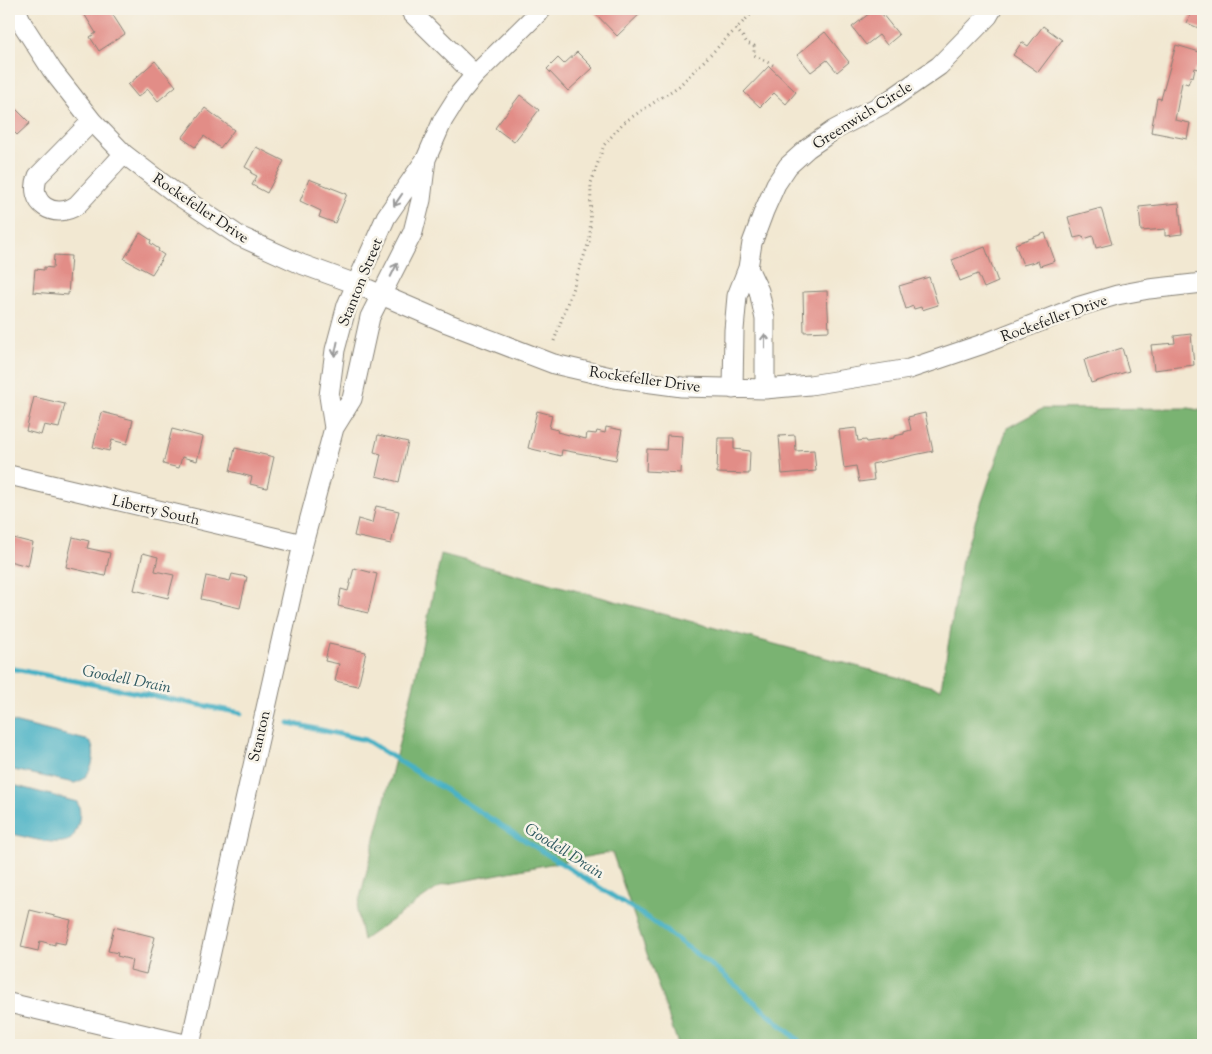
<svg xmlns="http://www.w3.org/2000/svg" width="1212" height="1054" font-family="'Sorts Mill Goudy',serif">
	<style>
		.forest { fill: #7ab372; stroke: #4b6847 }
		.water { fill: #47b1c5; stroke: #326670 }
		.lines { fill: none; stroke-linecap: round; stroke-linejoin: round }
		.stream { stroke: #47b1c5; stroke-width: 5 }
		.building { fill: #e28d87 }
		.street-casing { stroke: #878277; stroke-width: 21 }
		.path { stroke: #878277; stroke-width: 3; stroke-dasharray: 1 4; stroke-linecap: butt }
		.street { stroke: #fff; stroke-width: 19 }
		.oneway { stroke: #999 }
		.labels { text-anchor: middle; stroke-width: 5; stroke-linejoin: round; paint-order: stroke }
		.street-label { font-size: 15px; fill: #1c1c1c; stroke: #f7f3e8 }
		.water-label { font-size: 16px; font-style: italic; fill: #2d5860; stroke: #f7f3e8 }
	</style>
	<rect width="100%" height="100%" fill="#f7f3e8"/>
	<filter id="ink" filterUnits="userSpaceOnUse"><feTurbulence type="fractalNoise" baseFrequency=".02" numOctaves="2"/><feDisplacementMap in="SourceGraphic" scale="10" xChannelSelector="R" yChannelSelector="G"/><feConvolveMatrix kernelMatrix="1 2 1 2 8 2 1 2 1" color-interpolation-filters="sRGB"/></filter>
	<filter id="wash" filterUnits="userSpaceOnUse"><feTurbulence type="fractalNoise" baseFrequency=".0096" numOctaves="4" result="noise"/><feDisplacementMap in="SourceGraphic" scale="20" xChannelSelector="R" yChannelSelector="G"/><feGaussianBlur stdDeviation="1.12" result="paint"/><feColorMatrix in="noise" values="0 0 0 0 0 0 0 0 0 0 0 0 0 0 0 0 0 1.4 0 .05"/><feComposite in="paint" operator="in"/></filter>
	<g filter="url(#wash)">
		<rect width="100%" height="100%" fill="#f2e8d2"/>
		<path class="forest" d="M1189 408 1203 411V1045H675L677 1041 612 852 442 885 363 940 357 910 415 680 441 554 941 689 962 560 1007 428 1042 409Z"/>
		<path class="water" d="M9 721 90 741C98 755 91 780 74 783L9 769Z
			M9 784 77 802C81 810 80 816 78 825 76 830 75 835 71 839 60 848 22 836 9 833Z"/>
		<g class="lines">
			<path class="stream" d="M9 668 241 713
				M289 723 366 740 651 920 718 970 799 1041 800 1045"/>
		</g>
		<g id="blocks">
			<path class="building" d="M81 9H109L125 34 99 51 90 37 96 33Z
				M591 9H645L617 36Z
				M875 9H878L899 35 887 45 879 35 866 45 852 27Z
				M1193 9H1203V30L1187 23Z
				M1043 26 1062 40 1038 72 1013 55 1022 42 1028 46Z
				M825 32 849 62 837 72 827 60 811 72 797 55Z
				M1176 45 1203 53V70L1195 68 1193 77 1191 76 1188 84 1182 82 1175 120 1190 123 1187 139 1151 132 1157 98 1161 99Z
				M577 52 593 68 568 91 547 69 558 58 564 64Z
				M155 61 176 86 158 101 148 89 138 97 128 85Z
				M769 66 796 92 786 104 774 93 760 107 744 92Z
				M520 95 539 110 514 142 495 128Z
				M9 102 30 123 17 135 9 127Z
				M205 108 234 130 220 148 204 136 195 147 182 138Z
				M256 147 284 161 267 193 252 185 257 176 251 173 252 171 245 167Z
				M309 179 347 194 335 223 319 217 321 211 300 201Z
				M1179 203 1182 234 1165 236V229L1141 231 1139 207Z
				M1101 208 1112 244 1096 248 1093 236 1084 239 1083 236 1074 238 1068 217Z
				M140 233 151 240 150 243 159 249 158 251 164 255 152 274 124 259Z
				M1045 233 1055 261 1040 266 1038 261 1023 265 1015 244Z
				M985 247 998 282 984 288 978 274 960 281 952 260Z
				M54 255 71 256 68 295 33 292 35 269 44 270V267L53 268Z
				M929 277 938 305 922 310 921 307 914 309 913 306 906 309 899 286Z
				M827 291 829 331 804 332 803 292Z
				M1191 334 1194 365 1154 370 1151 345 1175 343 1174 336Z
				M1122 348 1129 371 1091 383 1084 360Z
				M34 397 65 404 59 428 44 425 41 435 26 431Z
				M537 411 552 415 549 428 558 430 557 432 586 439 587 433 596 434 597 431 605 433 606 427 622 430 616 460 562 450 561 456 528 448Z
				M102 412 133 420 127 444 112 440 109 451 93 447Z
				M925 413 933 451 872 464 874 480 859 482 856 466 844 468 839 430 856 428 858 441 866 440 867 442 894 438V436L904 434V432L911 430 908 417Z
				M172 429 203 437 197 461 182 457 179 468 163 464Z
				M378 435 408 442 399 482 376 476 381 454 374 452Z
				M667 435 682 436 680 473 646 471 647 449 666 450Z
				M795 435 796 451 814 450 816 471 782 474 779 436Z
				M718 438H734V449L750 451 749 474 717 473Z
				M235 448 274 457 267 488 250 484 252 477 230 471Z
				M376 506 399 511 391 544 354 536 358 519 372 523Z
				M9 537 33 543 28 566 9 561Z
				M73 537 89 541 87 548 110 553 105 576 66 567Z
				M143 553 158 557 155 571 174 575 168 598 134 590Z
				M354 568 377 574 368 613 338 606 341 589 348 591Z
				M232 574 247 577 240 608 201 599 206 576 230 581Z
				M329 644 366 652 358 686 335 681 339 664 325 661Z
				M30 910 71 920 65 944 55 942V945L40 941 38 951 21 947Z
				M114 927 155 937 146 974 130 970 132 960 117 956 118 953 108 951Z"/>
		</g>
	</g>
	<g filter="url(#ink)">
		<use href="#blocks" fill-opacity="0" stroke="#878277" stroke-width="1"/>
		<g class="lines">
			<defs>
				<path id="street" d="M16 9 23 25 52 70 92 121 124 154 175 193 239 236 301 264 356 284 447 323 554 364 615 378 682 387 765 389 810 385 909 369 983 344 1080 306 1117 295 1149 289 1203 283
					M410 9 412 13 475 75
					M92 121 38 176C27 203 54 221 77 205L124 154
					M748 268 759 291 765 319V389
					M733 389 734 330 737 296 748 268 752 243 764 211 776 184 788 166 808 148 834 130 887 102 939 66 988 16 992 9
					M334 428 329 396 335 350 347 305 386 217 426 159 443 120 460 93 475 75 542 9
					M9 475 303 544
					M9 1003 189 1045
					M190 1045 303 544 334 428 352 399 370 317 413 232 421 200 426 159"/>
			</defs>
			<use href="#street" class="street-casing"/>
			<path class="path" d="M736 29 744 38 747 43 754 46V55L773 65
				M554 341 590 239 591 183 604 145 623 123 679 86 756 9"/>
			<use href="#street" class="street"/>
		</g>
		<defs><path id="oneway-shaft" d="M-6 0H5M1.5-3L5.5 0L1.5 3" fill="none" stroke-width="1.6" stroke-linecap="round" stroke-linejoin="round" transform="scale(1.25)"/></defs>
		<g class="oneway">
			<use href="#oneway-shaft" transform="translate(398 200) rotate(124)"/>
			<use href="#oneway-shaft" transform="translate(394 270) rotate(-64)"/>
			<use href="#oneway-shaft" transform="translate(765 341) rotate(-90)"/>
			<use href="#oneway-shaft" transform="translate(336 349) rotate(102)"/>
		</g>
	</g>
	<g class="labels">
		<g class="street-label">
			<text transform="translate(862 115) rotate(-32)" y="5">Greenwich Circle</text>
			<text transform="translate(201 208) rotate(34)" y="5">Rockefeller Drive</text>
			<text transform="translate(360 282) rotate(-68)" y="5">Stanton Street</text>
			<text transform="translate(1054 318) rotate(-20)" y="5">Rockefeller Drive</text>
			<text transform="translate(645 379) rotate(8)" y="5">Rockefeller Drive</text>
			<text transform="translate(156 510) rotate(13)" y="5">Liberty South</text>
			<text transform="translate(259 736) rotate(-77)" y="5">Stanton</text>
		</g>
		<g class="water-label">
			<text transform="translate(127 678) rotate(11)" y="6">Goodell Drain</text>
			<text transform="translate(565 850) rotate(32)" y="6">Goodell Drain</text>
		</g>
	</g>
	<rect width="1212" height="1054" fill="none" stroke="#f7f3e8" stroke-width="30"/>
</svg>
